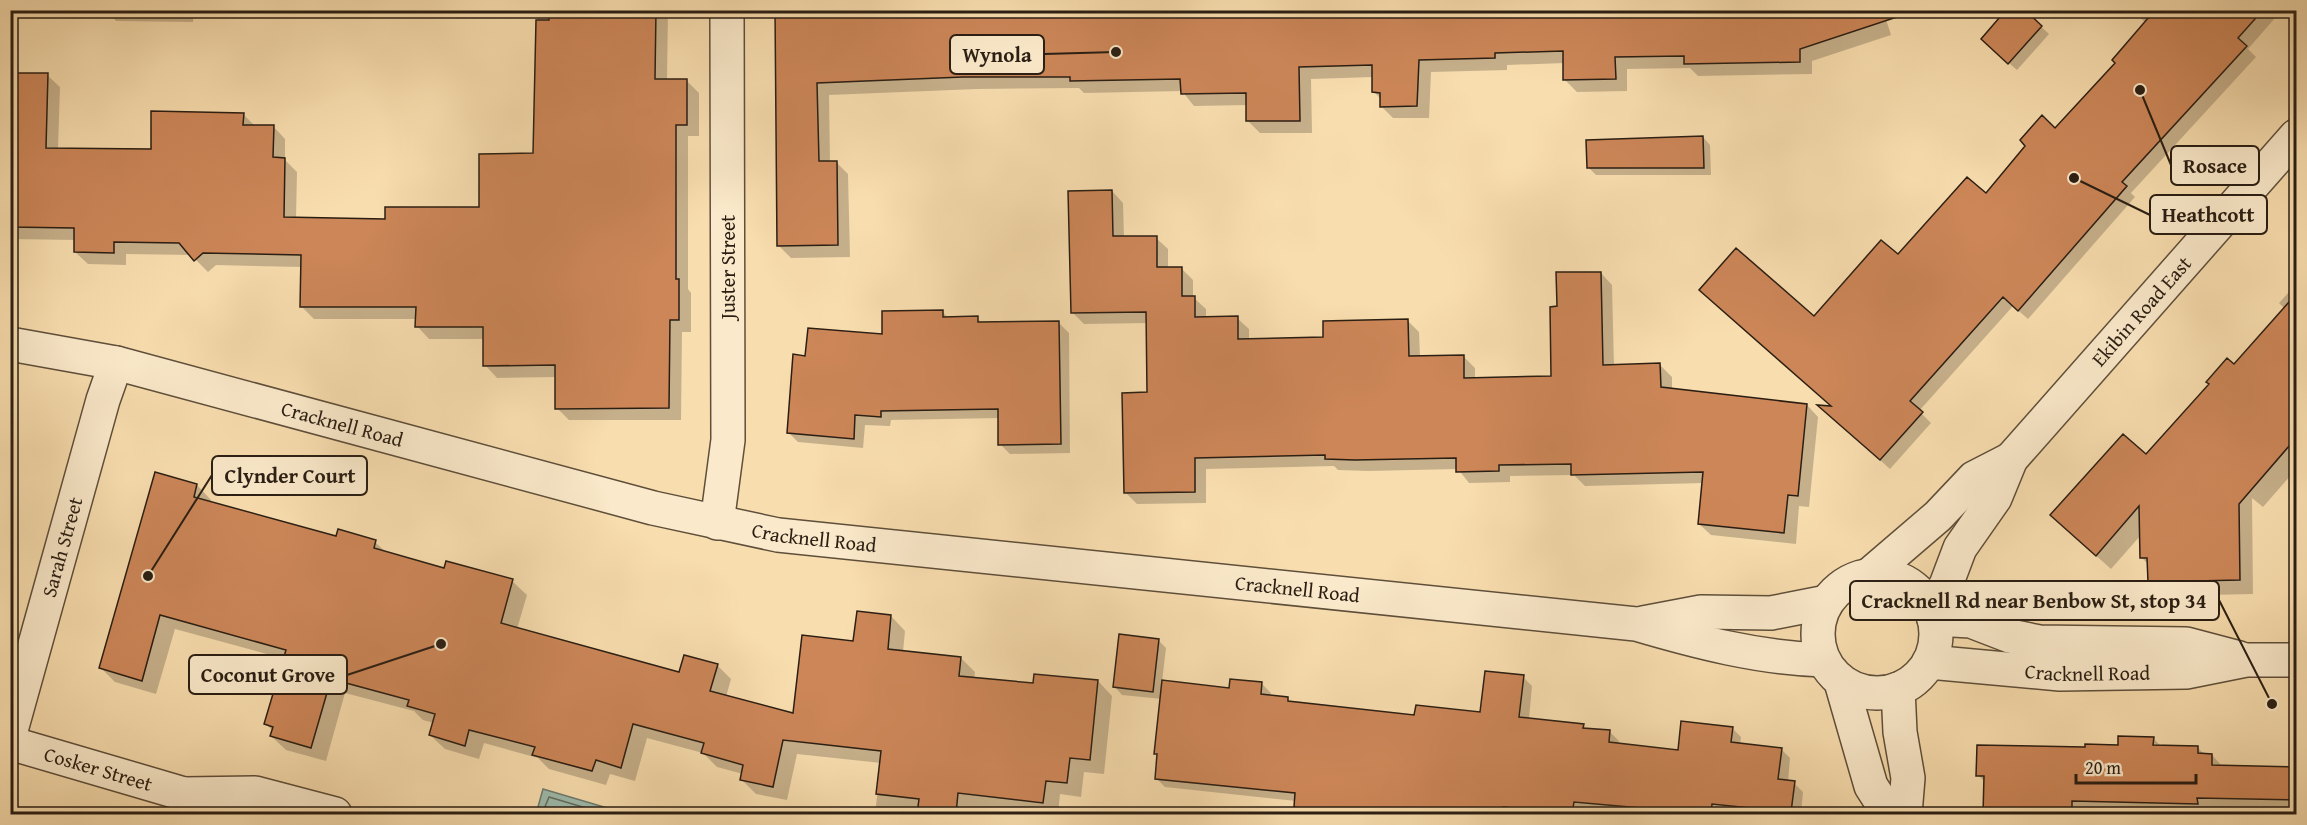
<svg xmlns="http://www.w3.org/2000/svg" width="2307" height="825" font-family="'Gentium Book Plus',serif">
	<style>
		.water { fill: #9dbbac; stroke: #6f7c6f; stroke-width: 1.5 }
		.shadow { fill: #0003 }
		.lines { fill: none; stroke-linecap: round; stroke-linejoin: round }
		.shore { stroke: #646c60; stroke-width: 1.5 }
		.building { fill: #cc8658; stroke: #2a1e13; stroke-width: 1.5 }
		.minor-casing { stroke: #5e4e3a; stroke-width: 36 }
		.minor { stroke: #fae9ca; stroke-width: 33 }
		.labels { text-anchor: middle; stroke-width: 4.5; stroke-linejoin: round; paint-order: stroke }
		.street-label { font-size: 20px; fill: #2a1e13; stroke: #fae9ca }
		.leader { fill: none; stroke: #2a1e13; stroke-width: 2 }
		.callout-dot { fill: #2a1e13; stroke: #fae9ca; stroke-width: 2 }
		.callout { fill: #fae9ca; stroke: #2a1e13; stroke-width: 2 }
		.callout-label { font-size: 21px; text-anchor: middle; font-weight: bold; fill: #2a1e13 }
	</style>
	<rect width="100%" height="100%" fill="#f8ddae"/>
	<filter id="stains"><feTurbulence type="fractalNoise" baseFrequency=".00333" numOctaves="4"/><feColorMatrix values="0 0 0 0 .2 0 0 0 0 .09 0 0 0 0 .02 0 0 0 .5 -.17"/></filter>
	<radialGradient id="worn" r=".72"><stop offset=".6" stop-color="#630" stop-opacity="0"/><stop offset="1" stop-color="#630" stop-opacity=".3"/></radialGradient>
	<path class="water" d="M543 789 614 810 612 814H536Z"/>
	<path class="shadow" d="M106 10H194L193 22 116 21Z
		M537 10H668L667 80H686L699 93V136H688V289L691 293V332H682L681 420H569L557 408V377L497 378 485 365V339H429L417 326V319H314L301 306 302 267 216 265 208 272 191 255 126 254V265L88 264 75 252V240L10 239V107H15L47 75 60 87 58 149 152 151 243 114 255 126H273L285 139V160L297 172 296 219 387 221 481 208 535 155Z
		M776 10H1883L1891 35 1812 61V74L1698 76 1690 68 1627 69V91L1577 92 1565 80V63L1507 65V70L1431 72 1429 118H1393L1381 106V99L1374 92 1373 77 1311 79 1312 133H1260L1248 121V105L1194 106 1182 91 1084 93 1079 88 977 89 829 95 830 162H836L848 174 850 257 791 258 779 246Z
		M2023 10 2049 34 2017 70 1990 47Z
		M2132 10H2282L2248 49 2256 57 2131 193 2135 197 2028 319 2013 306 1919 411 1931 423 1890 469 1828 414 1834 408 1814 318 1986 195 2056 130 2117 62 2146 23Z
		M1703 137 1710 145 1711 175H1596L1588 167Z
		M1112 191 1123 203 1124 238H1156L1168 249V269L1181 268 1193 280V297L1206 309V318H1237L1249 329V340L1325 339 1407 320 1419 332 1420 357 1463 356 1475 368V380L1553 378 1558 308 1601 273 1612 285 1614 366 1660 365 1672 377V390L1807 405 1818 417 1809 507 1799 506 1796 544 1711 535 1699 524 1704 483 1585 486 1574 475 1510 476V482L1469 483 1458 469 1368 471 1338 470 1334 466 1206 469V503L1137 504 1126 493 1149 394 1147 323 1084 324 1072 312Z
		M2296 284V480L2291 475 2263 507 2252 498 2253 594 2163 596 2149 582V565L2141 557V535L2111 569 2066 529 2146 457 2234 367 2285 309 2279 303Z
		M942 311 949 319 977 318 983 324 1059 323 1069 333 1070 453 1010 454 1000 444 999 418 891 420 890 426 865 425 863 448 798 442 788 432 806 357 884 336Z
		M197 485 211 500 210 503 337 538 375 542 387 553 445 570 512 581 527 595 517 629 680 674 717 665 731 679 726 697 795 715 854 643 891 616 905 631 903 652 961 658 975 672 974 679 1035 685 1098 681 1112 696 1104 774 1084 772 1081 797 1060 794 1058 814 972 807 971 814H875L881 763 797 754 787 800 756 794 741 779 743 774 717 767 703 753 647 738 635 781 610 774 606 785 549 769 538 758 484 743 479 759 445 749 430 735 434 723 423 720 414 711 345 693 326 761 286 750 271 736 273 731 266 724 285 659 175 629 156 694 115 682 101 668Z
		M1158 640 1166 648 1162 682 1231 690 1262 684 1271 693 1270 696 1287 699 1292 703 1416 717 1482 714 1523 677 1532 686 1529 719 1583 725 1588 730 1610 732 1619 741 1618 745 1679 751 1732 728 1741 737 1740 745 1781 749 1790 758 1788 782 1794 783 1803 792 1801 814H1630L1582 810V814H1303L1295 807 1296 801 1165 787 1156 778 1162 699 1122 695 1115 687Z
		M2153 738 2162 747 2198 748 2205 755H2212L2223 767 2294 768 2296 761V814L2209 810V814H1985L1986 783 1978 775 2086 749 2119 746Z"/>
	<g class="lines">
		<path class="shore" d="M542 814 549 797 606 814"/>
	</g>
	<path class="building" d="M548 10H656L655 79H687V125H676V279H679V320H670L669 408 555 409V365L483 366V327H415L416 307H300L301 255 203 253 194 261 179 243 114 242V253L74 252V228L10 227V106H13L14 73H48L46 148 151 149V111L244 113 243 125H274L273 157 285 158 284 217 385 219V207H479V154L533 153 536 20H549Z
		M775 10H1896L1897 17 1800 49V62L1684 64V56L1615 57 1616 79 1563 80V51L1495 53V58L1419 60 1417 106 1380 107V93L1372 92V65L1299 67 1300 121H1246V93L1181 94 1180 79 1070 81V77H963L817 83 819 161H837L838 245 777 246Z
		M2006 10H2025L2042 26 2008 64 1981 39Z
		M2155 10H2263L2238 38 2247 46 2122 182 2127 186 2018 311 2003 297 1910 401 1923 412 1880 460 1817 405 1831 406 1699 290 1736 248 1814 316 1881 240 1898 254 1967 177 1986 193 2025 146 2020 140 2042 115 2055 128 2115 63 2112 60Z
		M1703 136 1704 168H1587L1586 140Z
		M1112 190 1113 236H1157V267H1182V296H1195V317L1238 316V339L1323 337V321L1408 319 1409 356 1464 355V378L1551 376 1550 307 1557 306 1556 272H1601L1603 365 1660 363 1661 387 1807 404 1798 496 1788 495 1784 533 1698 524 1703 472 1571 475V464L1499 465V471L1456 472V458L1355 460 1325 459V455L1195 458V492L1124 493 1122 393 1147 392 1146 312 1071 313 1068 191Z
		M2296 294V438L2239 504 2240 580 2148 582 2147 558H2140L2139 506 2096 556 2050 515 2123 434 2146 454 2209 384 2206 382 2227 358 2234 364Z
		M943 310V317L978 316V322L1059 321 1061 444 998 445V409L881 411V417L855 415 854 439 787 433 793 354 805 356 808 328 882 334V311Z
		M155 472 197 484 194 497 336 536 338 529 376 540 374 548 444 568 446 561 513 579 501 623 679 672 684 655 718 664 710 691 793 713 802 635 853 641 857 611 891 615 888 649 961 657 959 676 1033 683 1034 674 1098 680 1090 760 1070 758 1067 783 1046 781 1043 803 958 793 956 814H917L919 799 876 794 881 751 783 740 773 787 740 780 743 765 701 753 704 743 633 724 621 768 596 760 592 771 532 755 535 747 469 730 465 746 429 735 435 714 407 706 409 700 331 679 311 748 270 736 273 727 264 724 286 650 160 615 142 681 99 668Z
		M1119 634 1159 639 1153 692 1113 687Z
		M1485 671 1524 675 1519 717 1584 724 1583 728 1610 730 1609 742 1678 750 1681 721 1733 727 1731 742 1782 748 1778 779 1795 781 1791 812 1712 804 1711 814H1663V810L1574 802 1572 814 1503 807 1502 814H1310L1311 810 1294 807 1295 793 1155 779 1157 754H1154L1162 680 1229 688 1230 679 1262 682 1261 694 1288 697V701L1414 715 1416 705 1480 712Z
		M2118 736 2154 737 2153 745 2198 746V753L2212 754V765L2296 767V800L2197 798 2198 804 2072 801V814H1983L1984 776H1976L1977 745 2085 747V744L2118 745Z"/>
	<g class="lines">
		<defs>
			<g id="minor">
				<path id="s1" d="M10 344 116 363 653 508 778 535 1636 624C1697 642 1759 658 1823 660"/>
				<path d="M717 523 728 440 727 10"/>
				<circle cx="1877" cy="634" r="59"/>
				<path d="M1868 576 1938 516 1974 478 2011 459"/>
				<path id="s2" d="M1931 610 1946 585 1960 548 1995 498 2011 459 2296 136"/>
				<path d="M1934 619 1971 621 2010 636 2039 642 2186 644 2239 658"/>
				<path d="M1643 623 1701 612 1771 613 1827 602"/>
				<path id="s3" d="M1929 662 2060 674 2186 672 2246 660H2296"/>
				<path d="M1841 682 1871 786 1889 814"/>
				<path d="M1898 689 1900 732 1908 778 1905 814"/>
				<path id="s4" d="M10 734 103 400 116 363"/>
				<path id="s5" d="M10 743 184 794 219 814"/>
				<path d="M184 794 255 793 335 814"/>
			</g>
		</defs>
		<use href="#minor" class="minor-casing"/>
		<use href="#minor" class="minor"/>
	</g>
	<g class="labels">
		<g class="street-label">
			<text transform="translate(728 267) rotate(-90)" y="7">Juster Street</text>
			<text dy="7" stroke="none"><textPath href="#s2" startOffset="369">Ekibin Road East</textPath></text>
			<text dy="7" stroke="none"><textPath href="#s1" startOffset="342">Cracknell Road</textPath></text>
			<text dy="7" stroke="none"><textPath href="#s1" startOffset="828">Cracknell Road</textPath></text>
			<text dy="7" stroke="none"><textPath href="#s4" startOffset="194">Sarah Street</textPath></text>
			<text dy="7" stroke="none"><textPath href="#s1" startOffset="1314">Cracknell Road</textPath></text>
			<text dy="7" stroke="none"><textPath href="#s3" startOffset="159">Cracknell Road</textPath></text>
			<text dy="7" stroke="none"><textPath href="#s5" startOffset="92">Cosker Street</textPath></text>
		</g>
	</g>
	<path class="leader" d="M1116 52L1044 54M2140 90L2171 165M2074 178L2150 215M148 576L212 475M2272 704L2219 600M441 644L347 675"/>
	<g class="callout-dot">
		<circle cx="1116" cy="52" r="6"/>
		<circle cx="2140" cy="90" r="6"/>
		<circle cx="2074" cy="178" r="6"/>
		<circle cx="148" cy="576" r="6"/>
		<circle cx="2272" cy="704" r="6"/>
		<circle cx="441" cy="644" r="6"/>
	</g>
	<g class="callout">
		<rect x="950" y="35" width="94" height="39" rx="6"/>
		<rect x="2171" y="146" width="88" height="39" rx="6"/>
		<rect x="2150" y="195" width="117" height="39" rx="6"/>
		<rect x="212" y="456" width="155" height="39" rx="6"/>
		<rect x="1850" y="581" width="369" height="39" rx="6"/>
		<rect x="189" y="655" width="158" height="39" rx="6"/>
	</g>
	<g class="callout-label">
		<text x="997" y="62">Wynola</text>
		<text x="2215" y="173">Rosace</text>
		<text x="2208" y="222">Heathcott</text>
		<text x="290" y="483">Clynder Court</text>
		<text x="2034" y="608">Cracknell Rd near Benbow St, stop 34</text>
		<text x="268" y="682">Coconut Grove</text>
	</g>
	<rect width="2307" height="825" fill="none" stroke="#f8ddae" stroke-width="36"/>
	<rect x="12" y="12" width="2283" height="801" fill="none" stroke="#2a1e13" stroke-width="3"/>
	<rect x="18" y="18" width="2271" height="789" fill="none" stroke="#2a1e13" stroke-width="1.5"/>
	<path d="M2076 774v9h120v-9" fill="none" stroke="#2a1e13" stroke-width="3"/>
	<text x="2085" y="774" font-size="18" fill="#2a1e13" stroke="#fae9ca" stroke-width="4.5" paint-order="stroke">20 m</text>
	<rect width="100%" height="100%" filter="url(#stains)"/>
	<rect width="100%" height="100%" fill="url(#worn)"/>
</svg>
